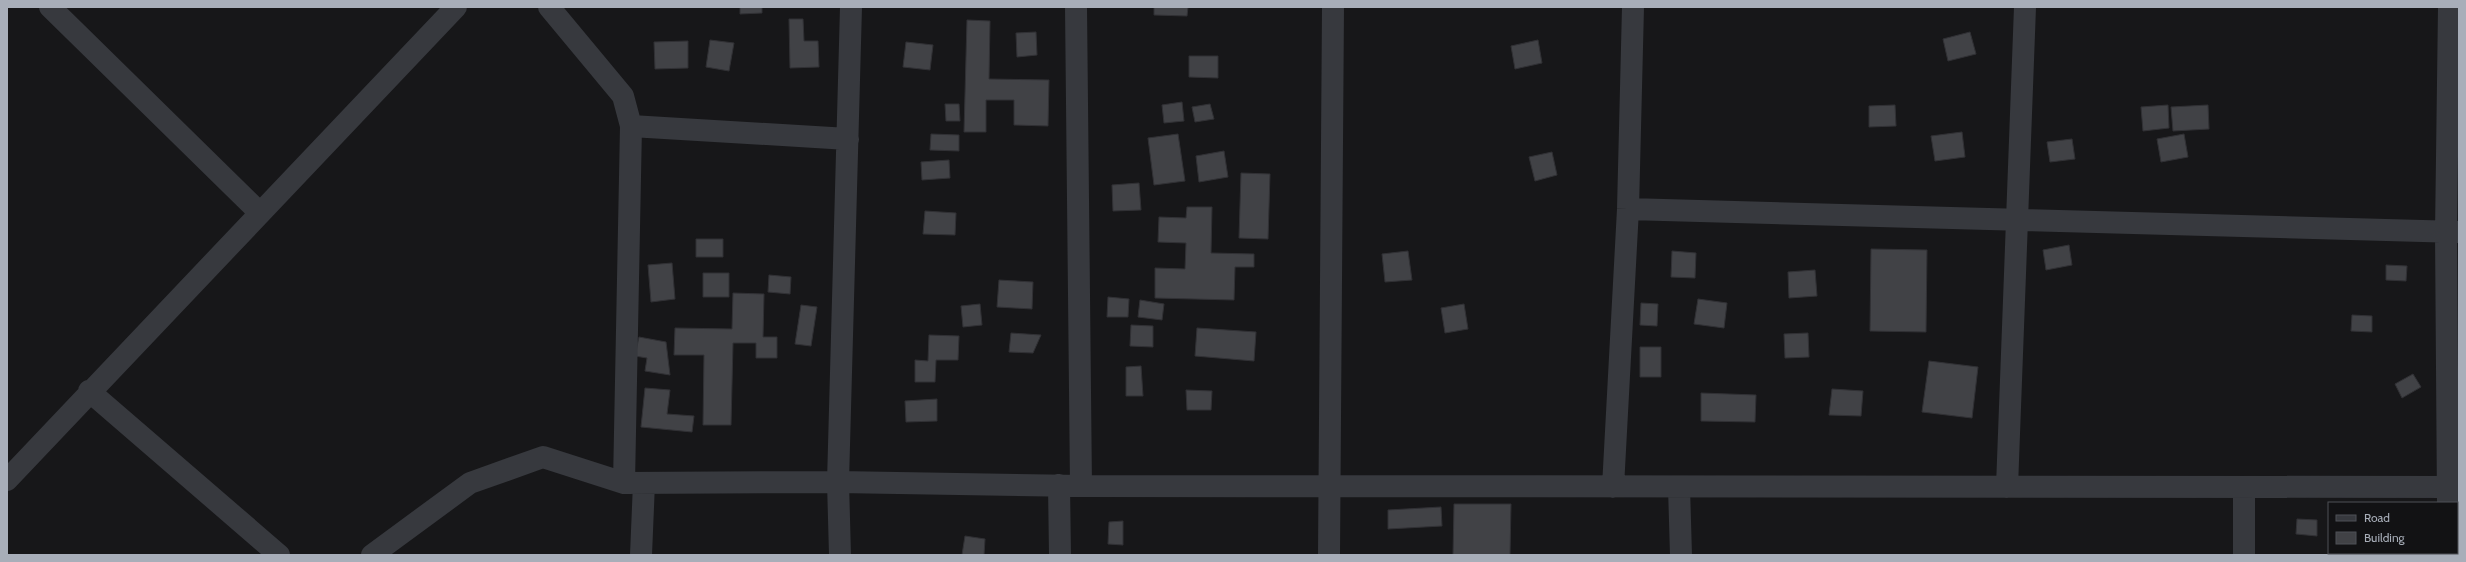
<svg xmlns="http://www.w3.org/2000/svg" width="2466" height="562" font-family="Cabin,sans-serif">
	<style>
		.building { fill: #414246; stroke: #313135 }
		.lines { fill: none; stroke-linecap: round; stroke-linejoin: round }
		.minor { stroke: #37393e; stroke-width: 22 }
	</style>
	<rect width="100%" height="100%" fill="#171719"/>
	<path class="building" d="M740 7H762V13L740 14Z
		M1154 7H1188L1187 16 1154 15Z
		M789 19H803L804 41H818L819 67 790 68Z
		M967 20 990 21 989 79 1049 80 1048 126 1014 125V100H986V132H964Z
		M1036 32 1037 55 1017 57 1016 33Z
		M1970 32 1976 54 1948 61 1943 39Z
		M710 40 734 43 729 71 706 67Z
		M1538 40 1542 63 1515 69 1511 46Z
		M688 41V68L655 69 654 42Z
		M906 42 933 45 930 70 903 67Z
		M1189 56H1218V78L1189 77Z
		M1182 102 1184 121 1164 123 1162 105Z
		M945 104H959L960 121H946Z
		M1210 104 1214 119 1195 122 1192 107Z
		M1895 105 1896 126 1869 127V106Z
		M2168 105 2169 128 2143 131 2141 107Z
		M2208 105 2209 129 2173 131 2171 107Z
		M1962 132 1965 157 1935 161 1931 136Z
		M931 134 959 135V151L930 150Z
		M1178 134 1185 181 1154 185 1148 138Z
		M2184 134 2188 157 2161 162 2157 139Z
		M2072 139 2075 159 2050 162 2047 142Z
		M1224 151 1228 177 1199 182 1196 156Z
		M1552 152 1557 175 1535 181 1529 157Z
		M949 160 950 178 922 180 921 162Z
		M1241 173 1270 174 1268 239 1239 238Z
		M1139 183 1141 210 1113 211 1112 185Z
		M1187 207H1212L1211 253 1254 254V267H1235L1234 300 1155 298V268L1185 269 1186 243 1158 242 1159 217 1186 218Z
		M925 211 956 213 955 235 923 234Z
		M696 239H723V257H696Z
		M2069 245 2072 265 2046 270 2043 250Z
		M1871 249 1927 250 1926 332 1870 331Z
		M1408 251 1412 280 1385 282 1382 254Z
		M1672 251 1696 253 1695 278 1671 277Z
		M672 263 675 299 651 302 648 265Z
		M2386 265 2407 266 2406 281 2386 280Z
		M1815 270 1817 296 1789 298 1788 272Z
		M703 273H729V297H703Z
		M769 275 791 277 790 294 768 292Z
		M999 280 1033 282 1032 309 997 307Z
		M733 293 764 294 763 337H777V358H756V343H733L731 425H703L704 355H674L675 328 732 329Z
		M1108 297 1129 299 1128 317H1107Z
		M1698 299 1727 303 1724 328 1694 324Z
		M1140 300 1164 304 1162 320 1138 317Z
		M1641 303 1658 304 1657 326 1640 325Z
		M980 304 982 325 963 327 961 306Z
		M1464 304 1468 329 1445 333 1441 308Z
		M801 305 817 307 811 346 795 344Z
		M2352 315 2372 316V332L2351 331Z
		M1131 325 1153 326V347L1130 346Z
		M1197 328 1256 332 1254 361 1195 356Z
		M1011 333 1041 335 1033 353 1009 352Z
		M1808 333 1809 357 1785 358 1784 334Z
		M929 335 959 336 958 360H936L935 382H915V360L928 361Z
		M639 337 666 342 670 375 645 371 647 358 635 356Z
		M1640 347H1661V377H1640Z
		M1929 361 1978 367 1972 418 1922 412Z
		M1141 366 1143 396H1126V367Z
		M2413 374 2421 387 2402 398 2395 384Z
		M645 388 670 390 667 414 694 416 692 432 641 427Z
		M1832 389 1863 391 1861 416 1829 415Z
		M1186 390 1212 391 1211 410H1187Z
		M1701 393 1756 395 1755 422 1701 421Z
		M937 399V421L906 422 905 401Z
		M1454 504H1511L1510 555H1453Z
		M1441 507 1442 526 1388 529V510Z
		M2297 519 2317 520V536L2296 534Z
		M1123 521V545L1108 544 1109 522Z
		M965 536 985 539 984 555H962Z"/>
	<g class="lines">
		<path class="minor" d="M50 7 260 213
			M549 7 623 96 631 126 624 483
			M1076 7 1081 486
			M631 126 848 139
			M1628 209 2459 232
			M89 391 279 555
			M7 480 456 7
			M1059 485 1060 555
			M1613 487 1628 209 1633 7
			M1679 487 1681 555
			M2007 487 2025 7
			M2448 503 2446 232 2449 7
			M372 555 470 483 543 457 624 483 838 482 1081 486 2459 487
			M641 555 644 483
			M840 555 838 482 851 7
			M1329 555 1333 7
			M2244 555V487
			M2448 555V553"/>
	</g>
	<rect width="2466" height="562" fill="none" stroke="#a8aeb9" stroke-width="16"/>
	<rect x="2328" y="502" width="130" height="52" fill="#121214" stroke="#4e5056"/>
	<rect x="2336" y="515" width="20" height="6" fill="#37393e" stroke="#4e5056"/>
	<text x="2364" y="522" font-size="12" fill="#a8aeb9">Road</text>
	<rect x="2336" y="532" width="20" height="12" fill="#414246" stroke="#4e5056"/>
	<text x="2364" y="542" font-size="12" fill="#a8aeb9">Building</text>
</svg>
